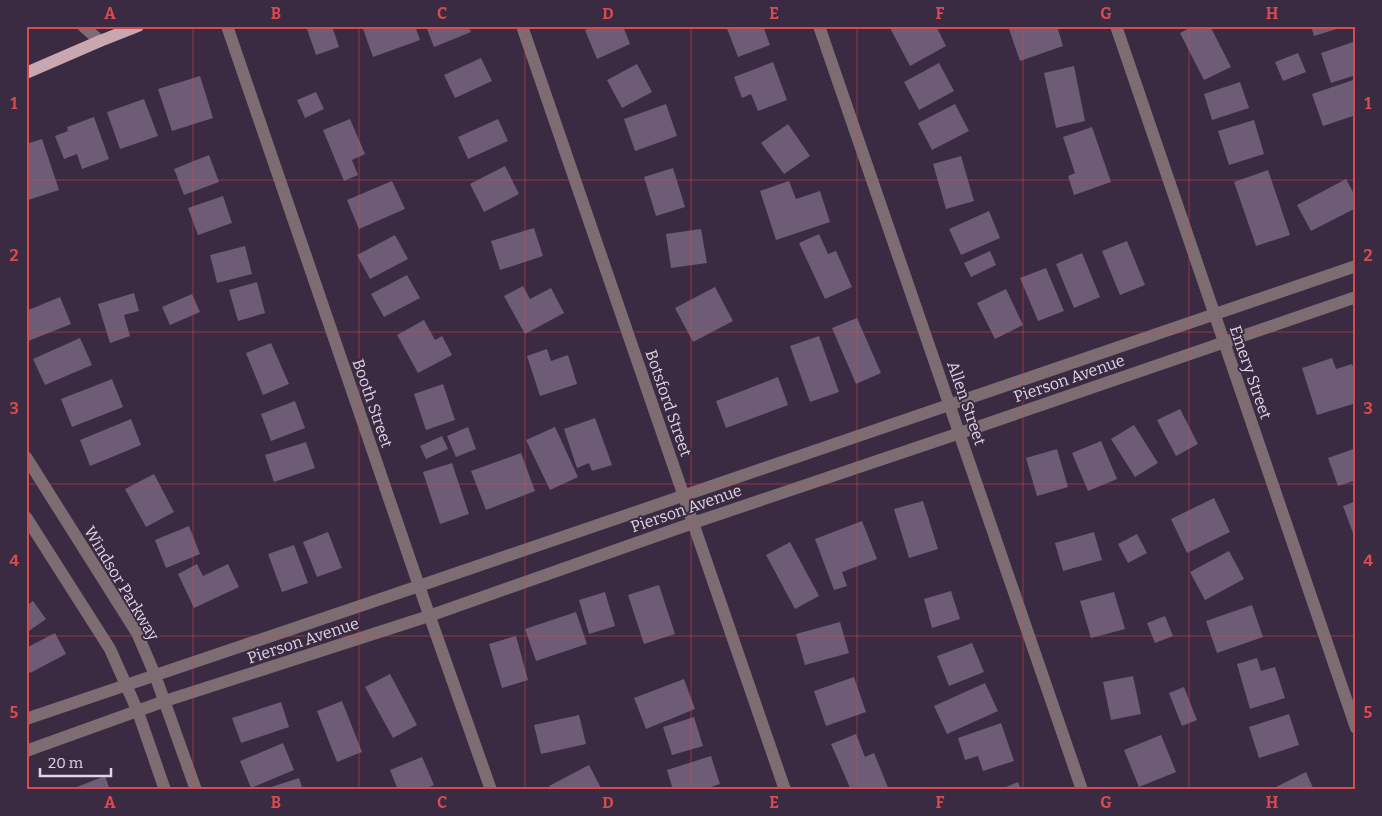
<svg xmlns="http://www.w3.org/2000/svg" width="1382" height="816" font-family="Bitter,serif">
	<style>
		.building { fill: #6e5c77 }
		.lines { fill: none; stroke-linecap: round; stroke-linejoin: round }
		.minor { stroke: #7d6d72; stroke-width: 12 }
		.major { stroke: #c8a7b1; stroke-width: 12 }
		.grid { fill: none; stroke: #d84b4e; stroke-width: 1; stroke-opacity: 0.55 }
		.labels { text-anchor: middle; stroke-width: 4; stroke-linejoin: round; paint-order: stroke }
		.street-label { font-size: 16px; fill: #dfd5e4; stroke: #3a2a42 }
		.neatline { fill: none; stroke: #d84b4e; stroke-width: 2 }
		.grid-label { font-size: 16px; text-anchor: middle; font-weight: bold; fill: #d84b4e }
	</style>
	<rect width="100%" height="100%" fill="#3a2a42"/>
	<path class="building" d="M306 26H332L339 47 316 55Z
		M362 26H415L420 40 373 57Z
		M426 26H468L471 32 434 47Z
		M593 26H623L630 44 597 59 585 30Z
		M726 26H763L770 45 738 57Z
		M889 26H936L946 46 910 66Z
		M1008 26H1057L1063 46 1020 61Z
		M1193 26H1210L1231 67 1204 80 1180 33Z
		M1311 26H1343V27L1314 36Z
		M1356 41V75L1331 83 1321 53Z
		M1298 53 1306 72 1283 81 1275 62Z
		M481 58 492 81 455 98 444 75Z
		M773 62 787 100 758 111 751 94 742 98 734 77Z
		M939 63 954 91 919 110 904 82Z
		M637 64 652 92 622 108 607 80Z
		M1074 66 1085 121 1056 128 1044 73Z
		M200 76 213 118 172 131 158 89Z
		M1356 79V115L1323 126 1312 94Z
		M1240 82 1249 108 1212 120 1204 94Z
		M316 92 324 109 305 118 297 100Z
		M144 99 158 136 120 149 107 112Z
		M666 104 677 136 635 151 624 119Z
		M955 104 969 131 932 150 918 123Z
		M94 117 109 159 82 169 77 154 64 159 55 136 68 131 67 127Z
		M350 119 365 154 352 160 358 175 344 181 323 130Z
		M498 119 508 141 468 159 458 137Z
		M1254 120 1264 154 1229 165 1218 131Z
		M788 124 810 156 784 174 761 143Z
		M1092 127 1111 182 1074 195 1068 176 1075 173 1063 137Z
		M42 139 59 190 28 200 26 194V144Z
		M209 155 219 182 184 195 174 169Z
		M961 156 974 201 946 209 933 164Z
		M505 166 519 194 484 212 470 184Z
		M673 168 685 207 656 216 644 177Z
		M1268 170 1290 235 1256 246 1234 182Z
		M1346 179 1356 198V208L1311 231 1297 205Z
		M392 181 405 209 359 229 347 200Z
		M789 181 796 199 820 191 830 222 776 240 760 191Z
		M223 196 232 223 198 235 188 208Z
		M989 211 1000 238 961 255 949 229Z
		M534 228 543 256 500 270 491 241Z
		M701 229 707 263 671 268 666 234Z
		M819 234 828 254 836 251 852 287 825 299 799 243Z
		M395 235 408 259 370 279 357 255Z
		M1127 241 1145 285 1120 295 1102 251Z
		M245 246 252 274 217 283 210 255Z
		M990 251 996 265 971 277 964 263Z
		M1082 253 1100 297 1074 308 1056 264Z
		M1046 268 1064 311 1038 321 1020 278Z
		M407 275 420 298 384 317 371 294Z
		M257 282 265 313 238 321 229 290Z
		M523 286 530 299 551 288 564 313 525 334 504 296Z
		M715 287 733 321 693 342 675 308Z
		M1006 289 1023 325 995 339 977 303Z
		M134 293 139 311 124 315 130 336 110 343 98 304Z
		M192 294 200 312 170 325 162 307Z
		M60 297 71 324 26 342V311Z
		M857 318 881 373 856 384 832 328Z
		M424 320 435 340 442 336 452 355 418 373 397 335Z
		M819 336 839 392 810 402 790 346Z
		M80 338 92 365 45 385 33 359Z
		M271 343 289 384 263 395 246 353Z
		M547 349 551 361 568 355 577 384 540 396 527 356Z
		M1332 358 1336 369 1352 364 1356 375V403L1317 415 1302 368Z
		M778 377 788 405 726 428 716 401Z
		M112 379 123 407 72 427 61 399Z
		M443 384 455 420 426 430 414 394Z
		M295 401 305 428 271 441 261 414Z
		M1180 409 1198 444 1176 456 1157 420Z
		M595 418 612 465 592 471 589 463 577 468 564 429Z
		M131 419 141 445 90 466 80 440Z
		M1134 425 1158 463 1135 477 1111 439Z
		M468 427 476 449 456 457 447 436Z
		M555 427 578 477 550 490 526 440Z
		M442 436 448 449 426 459 420 446Z
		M1101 441 1117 479 1088 491 1072 453Z
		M306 442 315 468 274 482 265 455Z
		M1356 448V480L1338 486 1328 458Z
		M1057 449 1068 487 1037 496 1026 458Z
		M521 453 535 491 486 510 471 471Z
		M452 463 469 514 440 524 423 472Z
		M154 474 174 512 146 527 125 489Z
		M1214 498 1230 532 1187 553 1171 519Z
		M923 501 938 549 909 558 894 509Z
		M1356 501V532L1353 533 1343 506Z
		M862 521 877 559 842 572 847 586 834 590 815 539Z
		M189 526 200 554 166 568 155 540Z
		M328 532 342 568 317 577 303 542Z
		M1094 532 1102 560 1063 571 1055 543Z
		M1137 534 1147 553 1128 563 1118 544Z
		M790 542 819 596 795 609 766 555Z
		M294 545 308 583 282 592 268 554Z
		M1229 551 1244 579 1205 600 1190 572Z
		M197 564 203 576 228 564 239 587 194 608 178 574Z
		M659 585 675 634 644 644 628 595Z
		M951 591 960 619 932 628 924 599Z
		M605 592 615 626 589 634 579 600Z
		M1114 592 1125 629 1091 638 1080 601Z
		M33 601 46 619 26 633V606Z
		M1252 605 1263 637 1217 653 1206 621Z
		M576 612 587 644 536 661 525 629Z
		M1165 616 1173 636 1155 643 1147 623Z
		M840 622 849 653 805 665 796 634Z
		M55 633 66 654 30 673 26 666V648Z
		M516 636 528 680 502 688 489 644Z
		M972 643 984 672 949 686 937 656Z
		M1257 658 1261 671 1275 667 1285 698 1250 709 1237 664Z
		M390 674 417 725 393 738 365 687Z
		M1133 676 1141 714 1111 720 1103 682Z
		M854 677 866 712 826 726 814 691Z
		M684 679 695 709 646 729 634 698Z
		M985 683 998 711 947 734 934 706Z
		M1184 687 1197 720 1182 726 1169 693Z
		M342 701 362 752 337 762 317 711Z
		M281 702 289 727 241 743 232 718Z
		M1289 714 1299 745 1259 758 1249 727Z
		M579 715 586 744 541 754 534 725Z
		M694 717 703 746 672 755 663 727Z
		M1001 723 1014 761 983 771 978 756 965 760 958 738Z
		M856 734 865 757 874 753 889 790H851L831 744Z
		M1161 735 1176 772 1139 787 1124 750Z
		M283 743 294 770 251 788 240 761Z
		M711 756 720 784 702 790H673L667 770Z
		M422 757 434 785 423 790H398L390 770Z
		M589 765 602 790H551L549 786Z
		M1306 772 1314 790H1270Z
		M105 776 110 790H69Z
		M299 778 303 790H265V789Z
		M1018 782 1021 790H999Z"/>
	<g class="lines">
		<path class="minor" d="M83 26 100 41
			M227 26 419 586 491 790
			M522 26 785 790
			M819 26 1082 790
			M1116 26 1356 728
			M26 457 137 633 155 675 196 790
			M26 517 110 649 138 712 165 790
			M26 719 419 586 1356 266
			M26 751 165 701 429 616 693 523 960 433 1356 297"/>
		<path class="major" d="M26 73 100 41 138 26"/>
	</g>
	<path class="grid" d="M193 26V790M359 26V790M525 26V790M691 26V790M857 26V790M1023 26V790M1189 26V790M26 180H1356M26 332H1356M26 484H1356M26 636H1356"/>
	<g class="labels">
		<g class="street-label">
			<text transform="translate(1251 372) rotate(71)" y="6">Emery Street</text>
			<text transform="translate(1069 378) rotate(-19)" y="6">Pierson Avenue</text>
			<text transform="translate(373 403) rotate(71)" y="6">Booth Street</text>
			<text transform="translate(669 403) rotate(71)" y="6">Botsford Street</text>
			<text transform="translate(967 403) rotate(71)" y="6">Allen Street</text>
			<text transform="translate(686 508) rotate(-19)" y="6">Pierson Avenue</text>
			<text transform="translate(122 583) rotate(59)" y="6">Windsor Parkway</text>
			<text transform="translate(303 640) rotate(-18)" y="6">Pierson Avenue</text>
		</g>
	</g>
	<rect width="1382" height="816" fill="none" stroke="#3a2a42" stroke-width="55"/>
	<path d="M40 768v8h71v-8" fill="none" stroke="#dfd5e4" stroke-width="2.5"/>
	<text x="48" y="768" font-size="15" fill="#dfd5e4" stroke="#3a2a42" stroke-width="4" paint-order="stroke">20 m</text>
	<rect x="28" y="28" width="1326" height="760" class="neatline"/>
	<g class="grid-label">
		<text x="110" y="19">A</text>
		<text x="276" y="19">B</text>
		<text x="442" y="19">C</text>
		<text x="608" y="19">D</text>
		<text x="774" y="19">E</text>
		<text x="940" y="19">F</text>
		<text x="1106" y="19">G</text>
		<text x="1272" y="19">H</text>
		<text x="14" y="109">1</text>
		<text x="1368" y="109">1</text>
		<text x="14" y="261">2</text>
		<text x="1368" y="261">2</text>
		<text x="14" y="414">3</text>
		<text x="1368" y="414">3</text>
		<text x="14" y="566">4</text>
		<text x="1368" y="566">4</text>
		<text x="14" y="718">5</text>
		<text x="1368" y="718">5</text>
		<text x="110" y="808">A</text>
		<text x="276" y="808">B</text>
		<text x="442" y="808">C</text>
		<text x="608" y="808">D</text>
		<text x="774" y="808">E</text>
		<text x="940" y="808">F</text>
		<text x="1106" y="808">G</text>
		<text x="1272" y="808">H</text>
	</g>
</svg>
